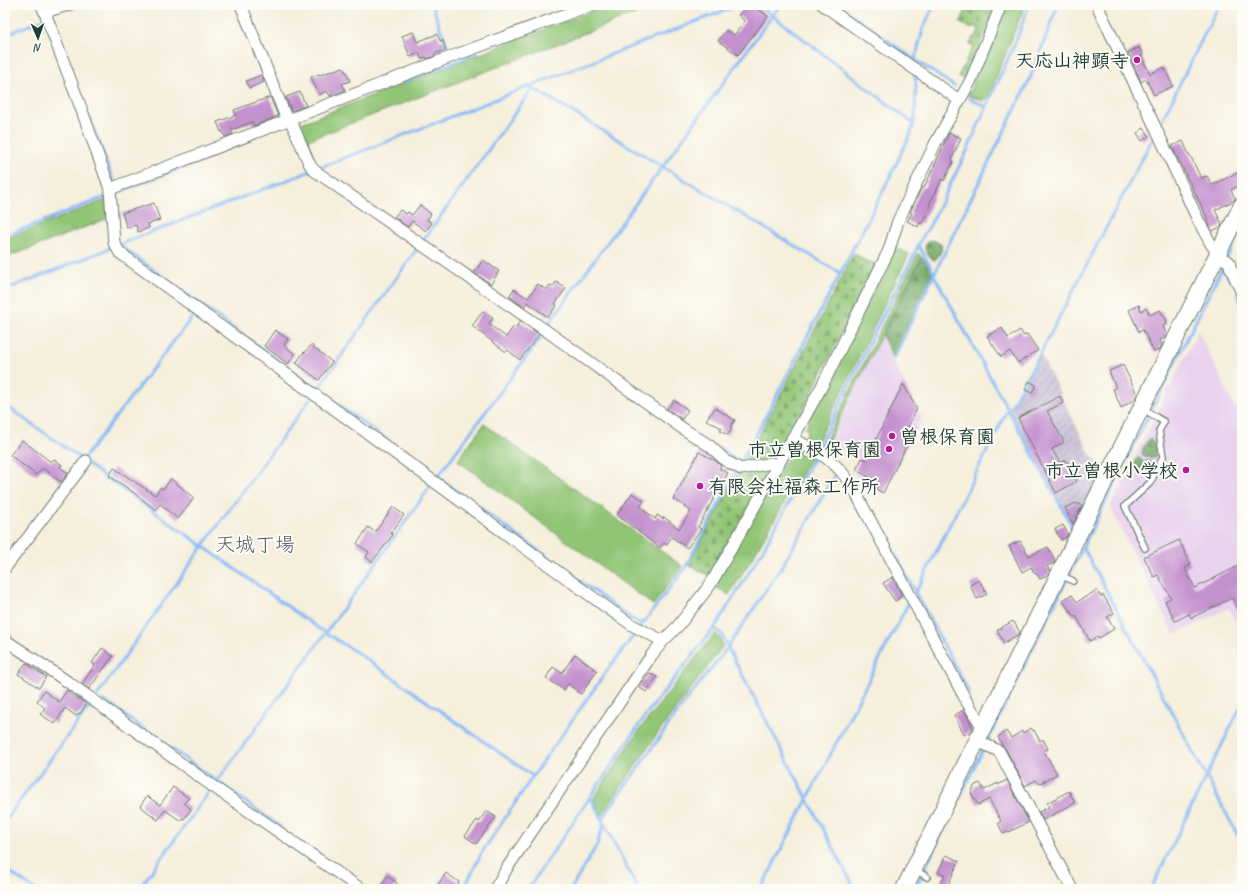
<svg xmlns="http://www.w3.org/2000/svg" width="1247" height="894" font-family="Caveat,'Klee One',sans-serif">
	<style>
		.built { fill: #e8d2ee; fill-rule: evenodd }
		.industrial { fill: url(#industrial-furrows) }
		.green { fill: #91c576; stroke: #588155 }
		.forest { fill: url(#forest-firs); stroke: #4a744e }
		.cemetery { fill: url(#cemetery-stones); stroke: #588155 }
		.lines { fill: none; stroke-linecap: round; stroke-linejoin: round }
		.stream { stroke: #89bbf6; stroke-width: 3 }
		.building { fill: #c491cf }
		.lane-casing { stroke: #6a7b6f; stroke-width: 8 }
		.street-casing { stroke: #6a7b6f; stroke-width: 13 }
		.secondary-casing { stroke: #6a7b6f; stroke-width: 18 }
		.lane { stroke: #fff; stroke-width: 5.5 }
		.street { stroke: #fff; stroke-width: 11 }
		.secondary { stroke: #fff; stroke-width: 16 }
		.poi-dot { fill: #b5179e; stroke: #fdfcf7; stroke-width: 1.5 }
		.labels { text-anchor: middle; stroke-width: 4; stroke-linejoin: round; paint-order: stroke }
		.poi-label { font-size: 19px; font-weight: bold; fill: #1f3d34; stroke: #fdfcf7; text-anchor: end }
		.neighbourhood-label { font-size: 20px; fill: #595a6a; stroke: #fdfcf7 }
	</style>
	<defs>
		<pattern id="industrial-furrows" width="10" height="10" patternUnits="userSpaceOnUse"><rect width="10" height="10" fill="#c9bfd7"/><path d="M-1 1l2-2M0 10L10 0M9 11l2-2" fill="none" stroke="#a39caf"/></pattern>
		<pattern id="forest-firs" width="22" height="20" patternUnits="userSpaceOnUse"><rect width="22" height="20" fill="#74aa67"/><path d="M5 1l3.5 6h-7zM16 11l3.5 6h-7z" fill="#5f8c56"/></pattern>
		<pattern id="cemetery-stones" width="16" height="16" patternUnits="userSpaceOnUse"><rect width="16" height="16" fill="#91c576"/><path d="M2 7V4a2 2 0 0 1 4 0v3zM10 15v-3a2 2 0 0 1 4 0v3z" fill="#76a162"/></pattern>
	</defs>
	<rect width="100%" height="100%" fill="#fdfcf7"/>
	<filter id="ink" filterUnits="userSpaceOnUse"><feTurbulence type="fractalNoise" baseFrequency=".025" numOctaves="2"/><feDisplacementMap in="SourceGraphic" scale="8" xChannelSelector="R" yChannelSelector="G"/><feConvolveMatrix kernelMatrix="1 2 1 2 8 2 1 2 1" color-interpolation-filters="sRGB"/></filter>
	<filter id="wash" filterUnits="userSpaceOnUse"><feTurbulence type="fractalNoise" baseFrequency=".012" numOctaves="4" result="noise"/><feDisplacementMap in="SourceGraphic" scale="16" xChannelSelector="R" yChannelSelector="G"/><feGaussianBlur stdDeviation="0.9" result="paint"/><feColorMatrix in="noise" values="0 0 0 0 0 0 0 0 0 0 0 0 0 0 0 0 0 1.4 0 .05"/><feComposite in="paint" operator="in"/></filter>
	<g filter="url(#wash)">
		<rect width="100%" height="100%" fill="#f5efdc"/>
		<path class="built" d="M1198 331 1235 408 1242 405V636L1229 608 1174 635 1110 507Z
			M881 337 922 418 886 491 855 475 854 469 859 458 830 442ZM895 400 916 410 905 432 912 436 888 486 856 470 862 458 866 460Z"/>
		<path class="industrial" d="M1041 355 1090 454 1105 468 1073 527 1010 412Z"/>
		<path class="green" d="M607 5H658L303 142 296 125Z
			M1005 5H1025L988 98 983 101 968 95Z
			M106 200 107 219 5 258V239Z
			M895 249H899L909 254 816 445 805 437 808 430 805 428 891 256Z
			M918 253 921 256 825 448 823 446Z
			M484 424 682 566 653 605 458 461 464 451Z
			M798 450 808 452 813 454 754 555 729 595 713 585 789 455 794 457Z
			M715 633 720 637 723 646 655 737 602 815 593 799 640 729Z"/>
		<path class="forest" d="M933 240 941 244C943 250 940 255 935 260L931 259C926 252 923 250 927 241Z
			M922 257 932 271V276L893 357 882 336Z
			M1150 439C1155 444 1157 449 1156 456L1152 459 1143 455 1142 453C1143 448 1146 441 1150 439Z
			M1137 458H1140L1143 462 1150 461 1151 463 1147 468 1141 469 1140 468 1139 471 1132 470Z"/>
		<path class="cemetery" d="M973 5H996L966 80 958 76 973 47 969 45 973 37 975 38 979 29 973 26 972 29 960 23 965 12H968Z
			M854 253 864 260 876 264 784 448 779 456 770 461 743 465 812 335Z
			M769 468V472L710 576 688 565 739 472Z"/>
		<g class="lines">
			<path class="stream" d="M432 5 450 55
				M759 5 914 124
				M837 5 915 60
				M934 5 923 29 915 60 954 86
				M70 9 80 5
				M593 9 603 5
				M5 35 44 19
				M402 82 477 53
				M533 88 663 167 840 273
				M969 98 986 107
				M90 117 115 185
				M1161 122 1219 5
				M316 169 739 5
				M113 194 208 157
				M5 236 108 196
				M422 242 533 88 532 85
				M118 245 311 171
				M918 245 933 271 934 275 1073 528
				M122 247 632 619 642 624
				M1222 268 1231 281
				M5 290 113 247
				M1237 294 1242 305
				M546 327 780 5
				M894 358 956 229 1029 81 1058 5
				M317 390 419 246
				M5 405 83 460
				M720 448 740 463
				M818 449 877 327 914 255C918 244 922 236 929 227L966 153 1015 43 1029 5
				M84 458 194 315
				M87 464 321 630 359 654 533 776
				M436 479 544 333
				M873 513 969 692
				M1083 547 1242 843
				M915 594 1008 409 1011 407 1039 356 1154 136
				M714 628 722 634 729 650 855 889
				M97 696 205 543 311 398
				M103 700 281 827
				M987 742 1064 585 1242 228
				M215 784 354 594 432 484
				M590 797 638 889
				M602 819 684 703 728 647 781 568 836 473
				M5 821 91 704
				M5 869 34 889
				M139 889 212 788
				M464 889 481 854 533 776 606 672 685 568 779 391 880 197 903 150 911 133 915 118 916 83 915 75
				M528 889 645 716 717 624 761 553 816 454
				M571 889 597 845 604 823
				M761 889 909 602
				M915 889 984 747
				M1151 889 1242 704"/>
		</g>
		<g id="blocks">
			<path class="building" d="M748 5H753L768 16 738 55 718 41 726 30 734 35 745 21 738 15Z
				M413 32 417 42 437 34 440 41 443 40 446 50 434 54 435 56 427 59 426 57 421 59 419 53 410 57 402 36Z
				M1139 47 1143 55 1141 56 1150 74 1164 67 1173 86 1154 95 1146 79 1141 82 1128 53Z
				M343 67 345 72 346 71 350 81 342 84 345 90 330 96 327 91 319 95 311 77 319 74 320 75Z
				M261 75 264 82 249 88 246 81Z
				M300 92 306 106 291 111 286 97Z
				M270 97 278 116 254 126 252 122 231 130 233 134 225 137 222 131 221 132 217 122 236 115 234 110Z
				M1144 128 1149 136 1142 141 1137 133Z
				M949 133 961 138 952 159 953 162 944 181 942 179 929 205 930 206 922 223 920 222 918 227 907 221 912 213 910 212 922 187 924 188Z
				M1183 141 1189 155H1190L1201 178 1207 176 1212 185 1239 172 1242 177V184L1231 190 1235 199 1233 201 1215 210 1222 224 1221 227 1212 231 1207 220H1208L1172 146Z
				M154 203 160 220 148 224 149 228 138 232 136 225 127 228 122 213Z
				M420 205 431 214 427 220 432 223 426 231 412 221 408 227 394 217 400 210 406 214 408 212 412 215Z
				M483 260 499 271 491 284 474 273Z
				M556 282 566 288 555 304 557 305 548 317 527 302 524 307 509 296 514 289 528 298 538 284 546 290 550 285 553 287Z
				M1139 305 1141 311 1146 308 1150 315 1160 310 1167 321 1166 322 1167 324 1163 326 1167 335 1166 338 1160 340 1162 345 1159 350 1154 352 1143 330 1139 332 1129 310Z
				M483 311 493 318 489 324 506 337 514 326 516 327 520 321 539 334 520 360 508 350 506 352 472 326Z
				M1002 328 1008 338 1020 330 1024 336 1027 334 1038 350 1018 363 1010 351 1001 357 987 336Z
				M275 330 288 339 284 345 295 354 288 364 264 346Z
				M311 345 332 362 319 380 296 363 304 352 305 353Z
				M1123 365 1137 394 1135 399 1121 408 1113 389 1116 388 1109 371Z
				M1029 381 1036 385 1032 393 1025 390Z
				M903 384 917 409 908 426 915 429 883 493 876 489 879 482 856 470 862 458 866 460Z
				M1060 396 1063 403 1047 411 1064 442 1052 449 1060 463 1066 460 1077 481 1056 493 1018 418Z
				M674 400 688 410 682 419 667 409Z
				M715 408 735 420 730 427 732 428 728 435 720 431 722 428 706 420Z
				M22 440 51 462 54 459 62 465 60 467 68 473 61 482 43 468 36 475 10 455Z
				M699 452 716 461 721 466 719 468 728 473 698 527 701 529 687 548 672 537 666 545 664 543 660 548 617 515 632 493 644 501 640 507 655 519 657 515 663 519 664 517 679 529 691 511 684 507 685 506 673 499Z
				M114 468 155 495 161 487 163 489 171 479 194 498 178 519 160 504 156 510 129 489 109 476Z
				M1076 503 1082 506 1073 524 1065 508Z
				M393 507 404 515 391 533 393 535 372 562 366 557 369 552 357 544 368 527 375 532Z
				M1063 525 1068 534 1067 537 1061 540 1055 529Z
				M1179 540 1191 565 1185 568 1195 588 1242 564V618L1232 598 1191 618 1189 614 1175 621 1165 601 1171 598 1158 575 1154 577 1144 557Z
				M1020 541 1029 556 1048 547 1055 560 1054 563 1047 566 1050 571 1048 575 1040 579 1036 573 1035 574 1031 567 1022 572 1009 546Z
				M893 577 902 596 895 601 883 583Z
				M979 580 987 594 977 599 970 585Z
				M1097 590 1101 597 1103 595 1114 613 1107 617 1114 629 1099 638 1098 636 1090 641 1076 616 1074 617 1062 600 1072 595 1077 602Z
				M1013 621 1020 632 1019 634 1004 643 997 630Z
				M102 648 113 656 89 689 82 684 95 665 92 663Z
				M575 654 597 671 581 694 568 684 564 690 546 678 553 667 562 673Z
				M26 663 46 677 39 688 18 674Z
				M649 673 657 677 646 692 639 687Z
				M67 690 86 704 80 714 79 713 76 716 65 708 55 724 40 714 45 708 37 701 44 691 59 702Z
				M964 710 973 728 971 731 964 735 954 715Z
				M1031 728 1033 731 1034 730 1040 741 1043 739 1048 749 1044 751 1057 774 1039 784 1036 780 1025 786 1005 748 1002 745 998 737 1006 731 1011 738 1022 731 1023 733Z
				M1007 780 1029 822 1009 832V831L1003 834 998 823 1001 821 989 799 978 805 971 793 975 785 980 783 984 790 998 783V785Z
				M173 787 189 798 184 803 191 809 184 819 182 818 181 821 165 810 158 820 140 806 147 796 160 805Z
				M1069 791 1075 803 1043 820 1039 812 1049 807 1047 803Z
				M486 811 496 817 476 844 465 836 477 820 479 822Z
				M946 855 959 861 946 889H937L945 875 938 872Z
				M446 873 459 882 455 889H435Z
				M387 876 397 883 393 889H379Z"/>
		</g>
	</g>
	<g filter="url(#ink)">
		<use href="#blocks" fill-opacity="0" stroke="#6a7b6f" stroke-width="1"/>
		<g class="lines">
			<defs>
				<path id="lane" d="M1143 409 1164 422 1159 431 1163 457 1150 483 1125 506 1145 548
					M1061 575 1073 581
					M914 869 927 877"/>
				<path id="street" d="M42 5 81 108 110 189 114 243 120 253 609 609 632 625 663 641
					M241 5 287 120
					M823 5 919 72 959 100
					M1097 5 1158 133 1198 220 1211 244 1222 258 1229 262 1231 269 1242 293
					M45 12 68 5
					M290 119 309 163 312 168 315 171 548 332 682 428 710 446 726 461 741 469 771 463 777 465
					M110 189 453 56 591 5
					M792 438C809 447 827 456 840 470 845 475 849 482 853 488L967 702 983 728
					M5 568 86 461
					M5 640 68 682 211 785 361 889
					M977 741 999 751 1072 889
					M495 889 507 868 651 656 663 641 678 626 710 585 732 547 822 386 889 250 898 221 936 142 971 80 1001 5"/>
				<path id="secondary" d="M904 889 1090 511 1242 205"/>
			</defs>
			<use href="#lane" class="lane-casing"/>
			<use href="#street" class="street-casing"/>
			<use href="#secondary" class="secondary-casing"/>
			<use href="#lane" class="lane"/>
			<use href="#street" class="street"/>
			<use href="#secondary" class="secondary"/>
		</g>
	</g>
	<g class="poi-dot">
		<circle cx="1137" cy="60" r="4"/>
		<circle cx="892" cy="436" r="4"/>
		<circle cx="889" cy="449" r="4"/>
		<circle cx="1186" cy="470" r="4"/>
		<circle cx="700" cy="486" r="4"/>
	</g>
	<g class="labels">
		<g class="poi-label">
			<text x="1129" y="67">天応山神顕寺</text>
			<text x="900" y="443" text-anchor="start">曽根保育園</text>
			<text x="881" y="456">市立曽根保育園</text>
			<text x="1178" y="477">市立曽根小学校</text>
			<text x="708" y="493" text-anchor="start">有限会社福森工作所</text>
		</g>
		<g class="neighbourhood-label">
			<text x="255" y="551">天城丁場</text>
		</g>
	</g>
	<rect width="1247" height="894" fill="none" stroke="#fdfcf7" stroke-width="20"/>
	<g transform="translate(38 38) rotate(178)" stroke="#fdfcf7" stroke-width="3" paint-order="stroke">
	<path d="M0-3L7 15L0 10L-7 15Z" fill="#1f3d34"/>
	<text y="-6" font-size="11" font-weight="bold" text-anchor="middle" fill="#1f3d34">N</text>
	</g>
</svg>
